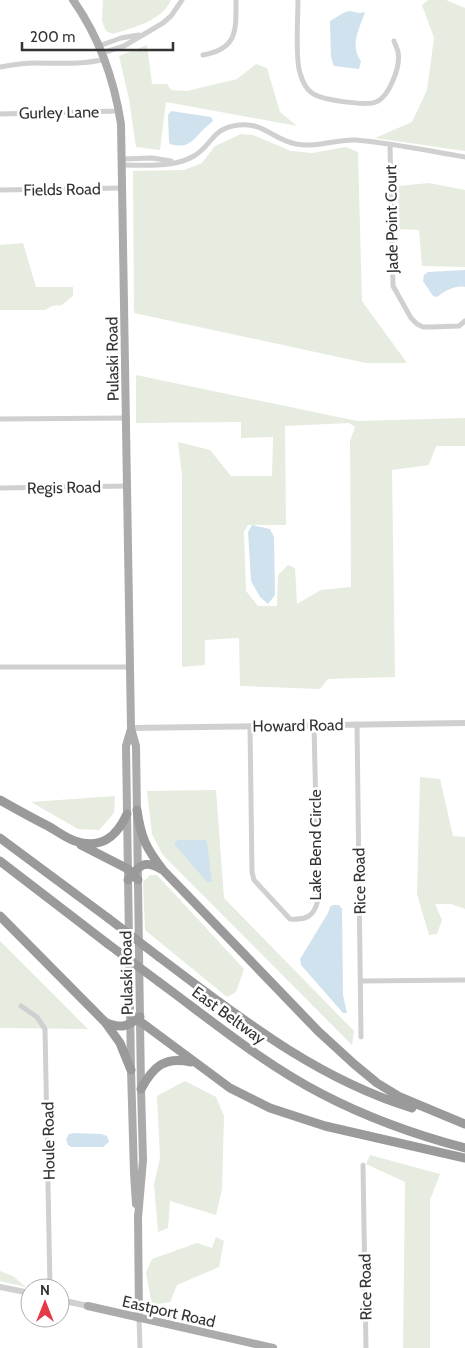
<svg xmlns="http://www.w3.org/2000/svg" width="465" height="1348" font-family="Cabin,sans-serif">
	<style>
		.green { fill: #e6ecdf; fill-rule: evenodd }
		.water { fill: #cfe2ee }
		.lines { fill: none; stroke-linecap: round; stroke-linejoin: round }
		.minor { stroke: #d0d0d0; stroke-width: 5 }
		.tertiary { stroke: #d0d0d0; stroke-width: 6 }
		.primary { stroke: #ababab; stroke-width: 8 }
		.motorway { stroke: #9a9a9a; stroke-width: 9 }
		.motorway-bridge { stroke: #9a9a9a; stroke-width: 9 }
		.labels { text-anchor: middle; stroke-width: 5; stroke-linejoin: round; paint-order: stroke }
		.street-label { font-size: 16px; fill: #333; stroke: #fff }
	</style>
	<rect width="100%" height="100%" fill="#fff"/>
	<path class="green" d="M103 0H171C161 22 133 27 113 34L106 31 102 21Z
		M428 0H446L465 8V151L375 138 412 122 427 90 434 38 422 5Z
		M147 45 152 84H167L171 90 187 91 237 79 256 64 267 68 280 112 297 126 166 102 160 150 136 147 129 99 119 56Z
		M241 134 253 135 291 151 312 153 346 147 358 152 362 301 407 363H366L134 313 133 171 184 170 202 163 215 146Z
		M429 183 465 190V267L422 266 419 230 399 229 398 186Z
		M23 243 36 287H73V296L62 305 52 306 45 310H0V245Z
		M136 375 357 421 465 418V446H436L429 465 392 470 395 677 328 679 320 689 240 686 239 638 205 640V665L182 667V475L178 442 210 450 231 476H272L273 437 241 438V422L136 423ZM349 423 355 427 350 441 351 587 321 590 297 604 295 568 288 565 278 575 277 606H258L246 591 244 532 248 525H286L285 426Z
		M420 777 440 779 453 836 465 837V909L451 904H435L442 920 437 934 429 935 417 894Z
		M216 790 224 898 354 1031 352 1045 162 854 152 834 147 791Z
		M115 796 114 813 99 830 78 829 31 802Z
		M150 875H157L244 969 236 992 227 997 145 930 143 882Z
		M0 941 88 1029 0 1028Z
		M185 1081 216 1097 224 1116 222 1189 216 1215 170 1201 168 1228 158 1232 154 1184 160 1158 157 1096Z
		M370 1155 440 1174 430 1200V1348H403L405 1182 366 1164Z
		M216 1237 224 1241 219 1267 177 1285 170 1302 152 1305 146 1273 152 1259 197 1243 212 1248Z
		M0 1271 13 1276 26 1287 0 1281Z"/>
	<path class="water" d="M350 11 359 13 365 12C360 28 349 45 361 61L359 69 334 66 331 57 330 21 345 12Z
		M171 111 211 117 213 121C209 125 204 128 201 132 190 144 186 148 170 144L169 141 168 115Z
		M465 270V287C455 285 445 291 437 297L433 296 423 281 424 275 428 272Z
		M252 525 270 529 274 537 275 595 268 604 260 597 251 581 248 532Z
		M178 840H206L207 842 212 882H207L175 845V841Z
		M333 905H339L342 909 343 995 347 1013H343L301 965 300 959 328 913 330 907Z
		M74 1133 101 1134 107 1136 109 1142 103 1147H71L68 1145 66 1139 69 1134Z"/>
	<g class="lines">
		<path class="minor" d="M298 0C298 17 295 59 300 73 302 80 306 89 312 93 321 100 365 106 376 102 389 97 401 66 398 52 398 49 395 45 394 41
			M99 46 121 38 139 35
			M102 53 124 46 163 23 171 16 182 0
			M203 55C238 49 236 30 236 0
			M0 67C11 65 24 63 35 63 59 63 82 65 105 59
			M0 114 119 111
			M390 145 393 286 411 318 417 324 423 327H432L459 326 465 321
			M123 159 152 158 171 161
			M123 165C145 165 174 168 194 156 213 145 211 128 239 125 263 122 274 140 296 144 318 148 335 139 356 140 392 143 429 151 465 157
			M0 190 123 188
			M0 419 127 418
			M0 488 128 486
			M0 667H130
			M357 724 361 1037
			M250 726 252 872 254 880 290 919C306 920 314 917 318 900L314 725
			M361 981 465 980
			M21 1006 37 1017 45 1029 50 1288
			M363 1165 366 1348
			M139 1318 140 1348"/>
		<path class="tertiary" d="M131 728 465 723
			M0 1287 30 1293
			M60 1300 88 1306"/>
		<path class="primary" d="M73 0C100 38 114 79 121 124L131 728 136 746 141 1089 143 1160 138 1218
			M131 729 126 746 131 1070 134 1173 136 1204
			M138 1215 139 1318
			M88 1306 273 1348"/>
		<path class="motorway" d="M0 800C16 809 32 818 48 826 57 831 66 838 75 841 102 850 117 836 127 814
			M137 810C141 838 146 848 163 870L318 1031 354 1064 377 1083 400 1097 465 1124
			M0 838 108 918
			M81 845 128 869 138 880
			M0 861 108 944
			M128 880C139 866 143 859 161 869
			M0 916 105 1022 120 1043 131 1070
			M159 957C239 1017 315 1078 412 1108
			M159 982C212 1021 264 1064 322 1094 368 1118 416 1135 465 1148
			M130 1014 230 1088 270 1108 325 1126 465 1158
			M105 1022C121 1029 127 1027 140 1017
			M141 1089C153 1067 164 1056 191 1062"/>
		<path class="motorway-bridge" d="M108 918 159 957
			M108 944 159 982"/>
	</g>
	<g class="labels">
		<g class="street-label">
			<text transform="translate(59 112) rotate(-1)" y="6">Gurley Lane</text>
			<text transform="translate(62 189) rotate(-1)" y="6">Fields Road</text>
			<text transform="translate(391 219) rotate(-91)" y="6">Jade Point Court</text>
			<text transform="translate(112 359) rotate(-91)" y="6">Pulaski Road</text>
			<text transform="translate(64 487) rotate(-1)" y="6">Regis Road</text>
			<text transform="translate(298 725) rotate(-1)" y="6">Howard Road</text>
			<text transform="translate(315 845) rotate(-90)" y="6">Lake Bend Circle</text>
			<text transform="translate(359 881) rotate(-91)" y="6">Rice Road</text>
			<text transform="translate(126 973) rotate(-91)" y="6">Pulaski Road</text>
			<text transform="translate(229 1015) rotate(36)" y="6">East Beltway</text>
			<text transform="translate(48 1141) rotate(-91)" y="6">Houle Road</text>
			<text transform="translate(365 1287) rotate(-91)" y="6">Rice Road</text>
			<text transform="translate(169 1311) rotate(13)" y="6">Eastport Road</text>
		</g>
	</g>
	<g transform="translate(45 1303)"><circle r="24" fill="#ffffff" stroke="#adadad"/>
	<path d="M0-4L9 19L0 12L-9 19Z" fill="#e63946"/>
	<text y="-8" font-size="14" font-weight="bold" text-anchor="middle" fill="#333333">N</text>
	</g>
	<path d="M22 42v8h151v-8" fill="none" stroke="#333333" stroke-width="2.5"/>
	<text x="30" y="42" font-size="15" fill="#333333" stroke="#ffffff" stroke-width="4" paint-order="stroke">200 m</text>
</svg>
